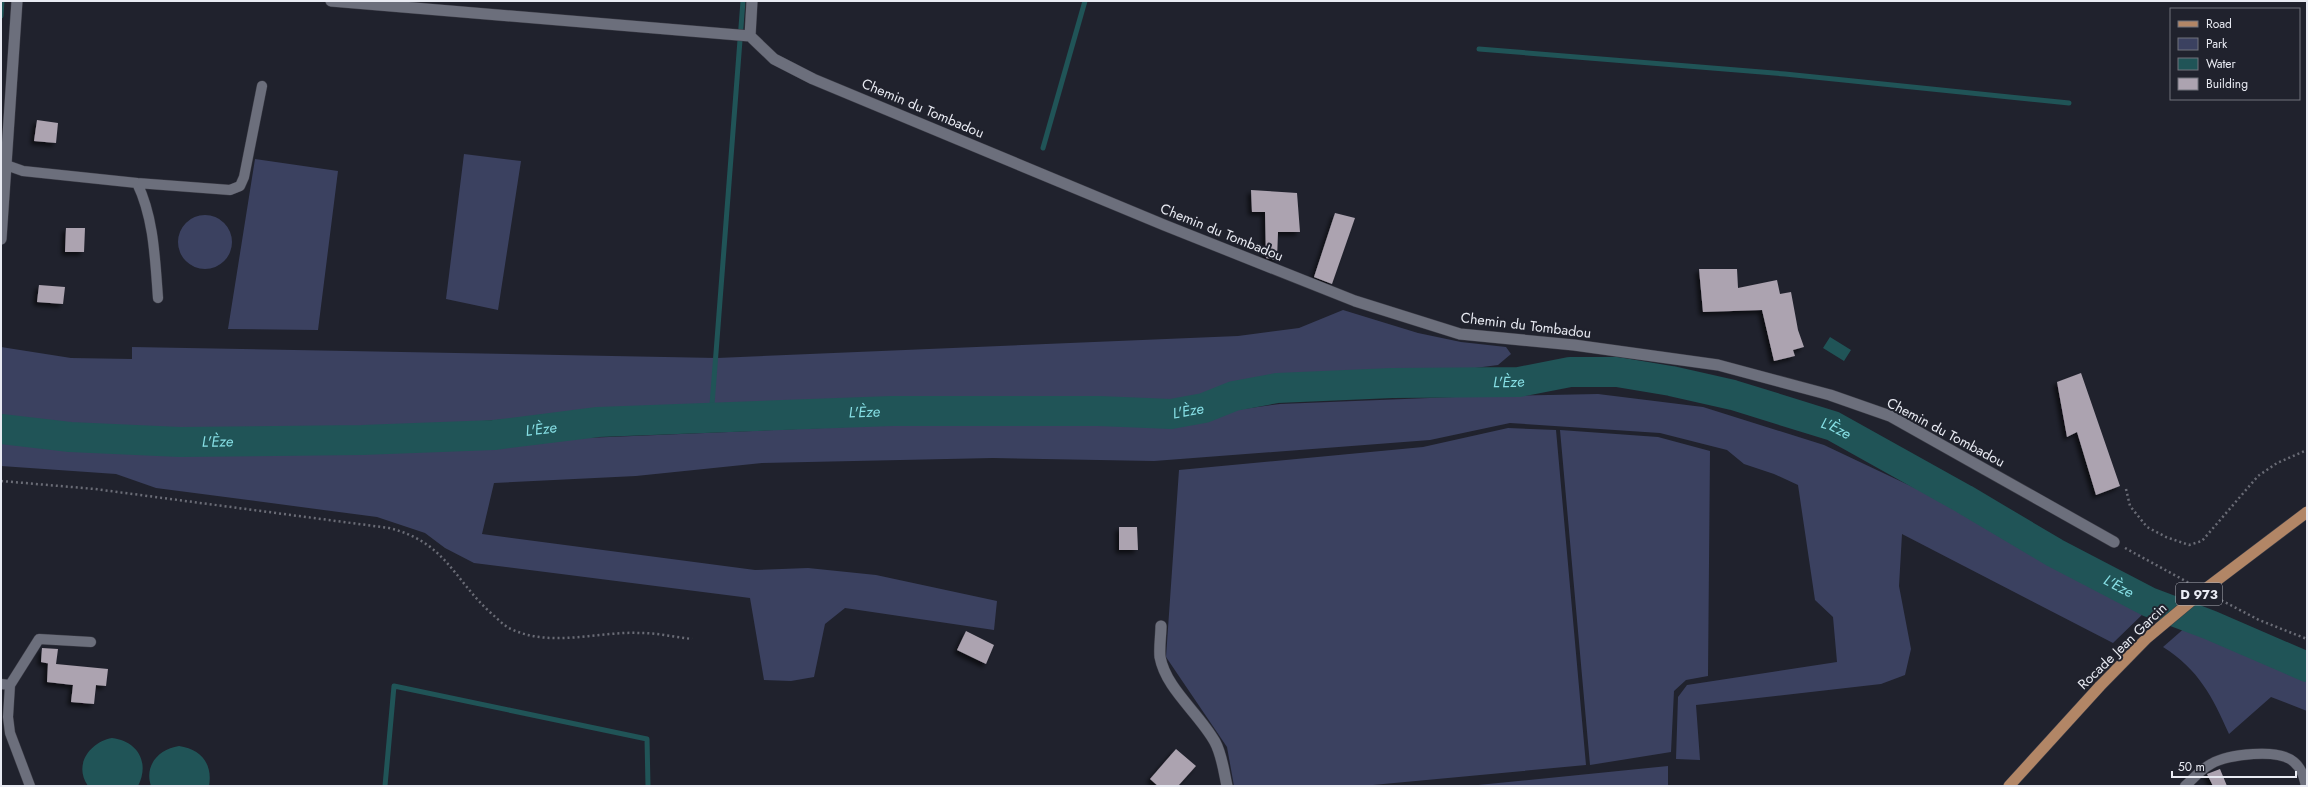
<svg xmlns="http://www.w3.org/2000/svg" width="2308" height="787" font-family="Jost,sans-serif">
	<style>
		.green { fill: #3b4160 }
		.water { fill: #205457 }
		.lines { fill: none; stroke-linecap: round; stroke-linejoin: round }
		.stream { stroke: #205457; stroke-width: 5 }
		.river { stroke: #205457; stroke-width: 30 }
		.building { fill: #aca3b0; filter: url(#shadow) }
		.service-casing { stroke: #3b3c46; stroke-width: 11 }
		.minor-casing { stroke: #3b3c46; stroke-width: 12 }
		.primary-casing { stroke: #3b3c46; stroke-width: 12 }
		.path { stroke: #6a6c76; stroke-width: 2.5; stroke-dasharray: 2 3; stroke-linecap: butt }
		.service { stroke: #6c6f7c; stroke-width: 10 }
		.minor { stroke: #6c6f7c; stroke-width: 11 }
		.primary { stroke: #b28666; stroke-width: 11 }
		.primary-bridge-casing { stroke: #3b3c46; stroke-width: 12; stroke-linecap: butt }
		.primary-bridge { stroke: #b28666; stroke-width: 11 }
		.labels { text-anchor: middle; stroke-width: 4; stroke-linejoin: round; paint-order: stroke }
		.shield { fill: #20222d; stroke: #adafb8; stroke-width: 1 }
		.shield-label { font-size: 13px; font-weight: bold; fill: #e9ebf3 }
		.street-label { font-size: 14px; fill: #e9ebf3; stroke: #20222d }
		.water-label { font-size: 15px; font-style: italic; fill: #86dee4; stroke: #20222d }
	</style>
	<defs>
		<filter id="shadow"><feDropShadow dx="-3.5" dy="3.5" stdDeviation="2" flood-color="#0009"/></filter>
	</defs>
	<rect width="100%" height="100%" fill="#20222d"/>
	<path class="green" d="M464 154 521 161 498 310 446 299Z
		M255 159 338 171 318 330 228 329Z
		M178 242a27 27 0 1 1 54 0a27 27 0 1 1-54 0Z
		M1343 310 1418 333 1461 342 1506 347 1511 354 1498 365 1452 371 1245 383 1196 403 1168 409 1025 404 875 403 594 413 387 428 179 437 1 422V347L71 358 132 359V347L717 358 1238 336 1299 328Z
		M1598 394 1703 407 1824 445 1974 516 2116 590 2147 610 2113 643 1902 534 1899 586 1911 649 1905 675 1881 684 1696 705 1700 760 1676 759 1678 697 1687 685 1837 662 1833 617 1815 600 1798 485 1774 474 1744 464 1727 450 1660 433 1510 423 1430 440 1154 461 993 458 762 463 636 476 494 483 482 534 755 570 808 568 876 575 997 601 994 630 845 608 825 624 814 677 791 681 764 680 750 598 474 563 445 548 425 533 377 517 156 488 116 474 1 466V435L18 439 119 446 320 449 1109 416 1178 418 1280 404 1454 397Z
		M1508 428 1556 430 1586 765 1362 786H1234L1227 747 1166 657 1179 470 1423 447Z
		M1560 430 1658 437 1710 451 1708 676 1686 680 1674 691 1671 752 1590 765Z
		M2187 626 2307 680V711L2271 697 2229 734C2212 696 2199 670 2163 647Z
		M1668 766V786H1468Z"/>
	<path class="water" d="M1830 337 1851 350 1844 361 1823 348Z
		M112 738C138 741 150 763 138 786H88C73 765 90 742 112 738Z
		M179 746C201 749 213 764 209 786H151C144 765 159 749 179 746Z"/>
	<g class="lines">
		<path class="stream" d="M1 16 2 1
			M1479 49 1785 74 2069 103
			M1043 148 1085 1
			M711 418 743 1
			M385 786 394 686 647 739 648 786"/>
		<path class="river" id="s1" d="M1 429 70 437 180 442 362 440 494 435 598 422 892 411H1099L1171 414 1204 408 1234 396 1277 388 1392 383 1519 382 1570 372H1617L1671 381 1733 395 1833 426 1964 499 2055 553 2149 602 2210 625 2307 667"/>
	</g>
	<path class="building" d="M37 120 58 123 56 143 34 141Z
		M1251 190 1297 193 1300 232H1278L1277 260 1266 258 1265 212H1252Z
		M1335 213 1355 218 1332 284 1314 277Z
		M66 228H85L84 252H65Z
		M1699 269H1737L1738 288 1777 280 1780 294 1791 292 1798 330 1804 347 1793 350 1795 356 1774 361 1762 310 1703 312Z
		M39 285 65 287 63 304 37 302Z
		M2081 373 2120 486 2096 495 2077 432 2067 437 2057 382Z
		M1119 527H1137L1138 550H1119Z
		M966 631 994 645 986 664 957 650Z
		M42 648 58 649 56 664 108 669 106 686 96 685 94 704 71 702 73 685 47 682 48 663 51 664 41 662Z
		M1176 749 1196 766 1178 786H1158L1150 779Z
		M2220 769 2227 786H2213L2207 774Z"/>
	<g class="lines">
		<defs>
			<path id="service" d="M6 165 23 171 137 183C154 218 155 259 158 298
				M137 183 230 190 240 186 244 177 262 86
				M1 684 10 685 8 717 10 733 30 786
				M10 685 39 639 91 642
				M2185 786C2193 779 2201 769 2211 764 2228 754 2279 748 2294 762 2302 769 2304 777 2306 786"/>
			<path id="minor" d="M331 1 750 36
				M752 1 750 36 774 59 813 79 1164 225 1355 301 1460 334 1574 345 1718 365 1830 395 1890 416 2114 542
				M1 239 17 1
				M1161 626C1161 635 1159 647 1160 657 1166 689 1199 713 1215 742 1222 755 1224 772 1227 786"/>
			<path id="primary" d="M2009 786 2100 686"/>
		</defs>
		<use href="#service" class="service-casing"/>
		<use href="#minor" class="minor-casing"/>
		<use href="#primary" class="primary-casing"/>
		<path class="path" d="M1 481 95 489 389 528C446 542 453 579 492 614 498 619 504 626 511 629 551 648 598 631 640 633 657 633 675 637 692 639
			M2126 489 2130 506 2147 527 2166 537 2189 545 2202 541 2258 476 2277 463 2307 450
			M2125 548 2191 584
			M2217 598 2259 620 2307 639"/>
		<use href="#service" class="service"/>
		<use href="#minor" class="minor"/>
		<use href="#primary" class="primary"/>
		<defs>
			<path id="primary-bridge" d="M2100 686 2147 638 2208 587 2307 512"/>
		</defs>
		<use href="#primary-bridge" class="primary-bridge-casing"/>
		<use href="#primary-bridge" class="primary-bridge"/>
	</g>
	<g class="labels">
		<rect class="shield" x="2176" y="583" width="46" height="22" rx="3"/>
		<g class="shield-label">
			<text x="2199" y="599">D 973</text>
		</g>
		<g class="street-label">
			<text transform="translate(923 108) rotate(23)" y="5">Chemin du Tombadou</text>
			<text transform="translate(1222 232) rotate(22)" y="5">Chemin du Tombadou</text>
			<text transform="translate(1526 325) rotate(7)" y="5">Chemin du Tombadou</text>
			<text transform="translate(1946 432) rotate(28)" y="5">Chemin du Tombadou</text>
			<text transform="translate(2122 646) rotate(-44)" y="5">Rocade Jean Garcin</text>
		</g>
		<g class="water-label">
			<text dy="5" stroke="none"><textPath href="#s1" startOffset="1513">L'Èze</textPath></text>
			<text dy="5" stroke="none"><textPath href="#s1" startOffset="1189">L'Èze</textPath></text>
			<text dy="5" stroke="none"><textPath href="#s1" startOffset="865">L'Èze</textPath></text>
			<text dy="5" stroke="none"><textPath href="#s1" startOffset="541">L'Èze</textPath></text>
			<text dy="5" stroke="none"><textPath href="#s1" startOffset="1849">L'Èze</textPath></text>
			<text dy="5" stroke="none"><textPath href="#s1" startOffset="217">L'Èze</textPath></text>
			<text dy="5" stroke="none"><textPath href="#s1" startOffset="2173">L'Èze</textPath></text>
		</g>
	</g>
	<rect width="2308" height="787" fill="none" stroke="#e9ebf3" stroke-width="4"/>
	<rect x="2170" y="8" width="130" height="92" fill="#20222d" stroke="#70727c"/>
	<rect x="2178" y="21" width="20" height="6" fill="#b28666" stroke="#70727c"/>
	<text x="2206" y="28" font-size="12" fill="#e9ebf3">Road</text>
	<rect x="2178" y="38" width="20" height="12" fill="#3b4160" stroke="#70727c"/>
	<text x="2206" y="48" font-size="12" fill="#e9ebf3">Park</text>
	<rect x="2178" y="58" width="20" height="12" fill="#205457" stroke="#70727c"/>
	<text x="2206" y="68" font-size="12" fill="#e9ebf3">Water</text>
	<rect x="2178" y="78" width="20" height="12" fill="#aca3b0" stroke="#70727c"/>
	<text x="2206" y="88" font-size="12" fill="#e9ebf3">Building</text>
	<path d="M2172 771v6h124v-6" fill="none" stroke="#e9ebf3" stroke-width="2"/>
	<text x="2178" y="771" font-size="12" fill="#e9ebf3" stroke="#20222d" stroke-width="3" paint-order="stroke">50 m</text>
</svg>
